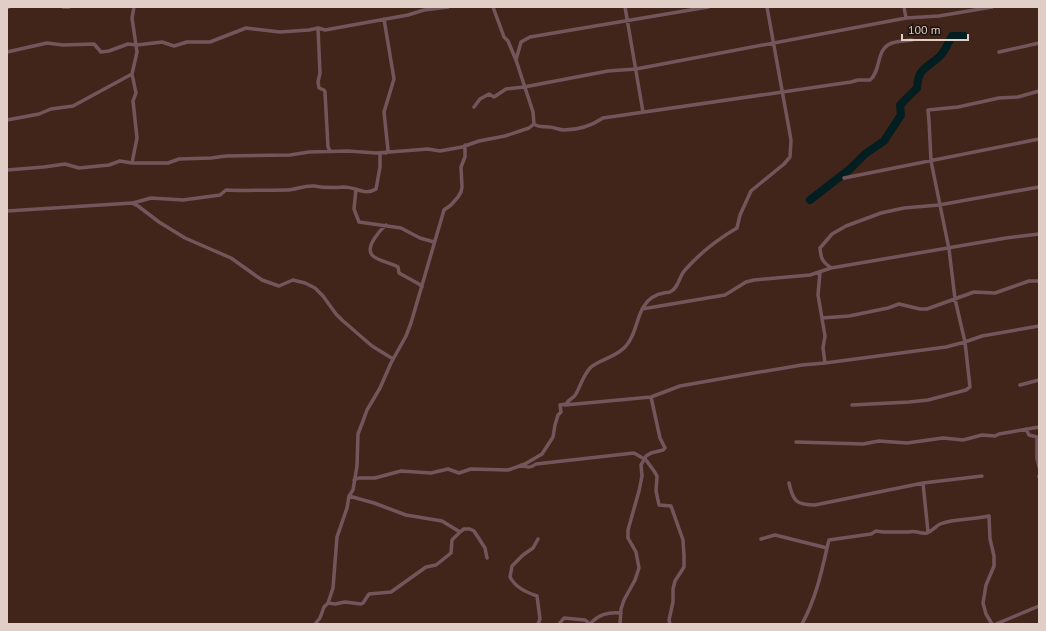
<svg xmlns="http://www.w3.org/2000/svg" width="1046" height="631" font-family="'PT Sans',sans-serif">
	<style>
		.lines { fill: none; stroke-linecap: round; stroke-linejoin: round }
		.river { stroke: #021e21; stroke-width: 8 }
		.street { stroke: #73565b; stroke-width: 3.5 }
	</style>
	<rect width="100%" height="100%" fill="#41251a"/>
	<g class="lines">
		<path class="river" d="M810 200 850 169 865 154 884 141 901 115 900 105 917 88C918 67 927 69 940 56 945 51 949 42 952 36H964"/>
		<path class="street" d="M63 7H69
			M493 7 504 37 508 41 516 60 533 112 534 124
			M625 7 643 112
			M904 7 906 18
			M7 8 9 7
			M384 19 394 79 384 112 388 150 386 153
			M318 28 320 73 318 82 319 88 324 90 325 92 328 147 330 151
			M7 52 47 43 63 45 94 44 101 52 109 51 128 44 137 45 162 42 174 46 187 42H210L246 28 280 32 309 30 318 28 325 30 408 15 424 10 448 7
			M999 52 1039 43
			M516 60 521 42 530 37 708 7
			M474 107 480 99 489 94 494 97 506 89 524 87 608 71 636 69 906 18 939 16 992 7
			M7 120 39 114 51 109 73 106 132 74
			M534 124C539 128 542 126 549 127 554 127 559 130 564 130 580 130 591 126 603 118L851 82 858 80H870C882 70 875 49 892 43 898 41 905 41 912 40
			M132 163 137 138 133 101 136 93 132 74 137 52 132 18 134 7
			M7 170 44 167 65 164 79 168 109 165 120 161 132 163H168L179 159 211 158 226 156 290 155 309 152 348 151 376 153 428 149 440 151 462 147 479 141 505 136 529 128 534 124
			M844 178 1039 139
			M356 189 354 209 359 222 401 228 420 238 434 242
			M133 203 151 198 183 200 220 195 226 190C246 191 266 190 287 190 295 190 305 185 314 186 324 188 333 188 344 187 356 187 365 196 376 189L380 167V153
			M7 211 132 203 138 206 159 222 185 238 231 258 262 280 279 286 293 280 305 283 315 288 323 296 336 314 342 320 372 346 393 359
			M386 225C380 230 365 247 372 255 377 261 391 263 398 267L399 273 419 284 422 287
			M831 268C822 261 821 259 820 248L832 234 846 226 881 213 904 208 939 205 1039 187
			M820 272 818 295 825 336 823 348 825 363
			M642 309 725 295 746 282 754 280 810 275 831 268 1006 238 1039 234
			M822 318 849 316 888 308 899 304 920 309H927L974 292 995 293 1029 281H1039
			M1020 385 1039 380
			M560 405 566 404C569 399 574 398 576 394 581 385 583 375 591 367 601 359 616 357 625 347 636 336 636 318 644 306 648 299 656 294 664 293 666 292 668 293 670 292 679 288 679 276 685 270 700 253 718 239 737 228L740 215 751 191 784 164 790 157 791 140 767 7
			M565 405 651 397 680 386 748 374 802 365 825 363 946 347 965 342 982 336 1039 326
			M852 405 909 402 928 400 966 390 970 387 965 342 955 299 949 249 931 161 929 121 928 110 958 107 999 98 1018 97 1039 91
			M1026 429 1029 435 1037 437V458L1039 467
			M796 442 863 444 879 441 907 443 943 438 963 440 982 435 995 436 999 434 1039 427
			M521 465C527 468 531 468 536 464L634 453 646 460 654 471 657 476 656 491 659 505 671 506 683 540 684 556V567L675 581 673 589V602L669 620 670 624
			M1039 476V477
			M354 480 359 478H375L401 471 431 473 448 469 459 473 471 469 508 470 525 464 542 454 553 437 555 425 558 415 561 412 560 405
			M789 483C793 501 796 505 815 505L923 483 982 476
			M923 483 928 532
			M349 496 374 503 406 515 442 521 460 532
			M538 539 533 548 523 555 512 566 510 577C516 588 526 592 537 596L540 619 538 624
			M761 539 775 535 827 548C821 575 815 600 802 624
			M827 548 829 540 871 534 876 531 883 532H909C915 530 920 534 927 533 932 531 935 527 940 524 955 518 973 520 989 516L990 539 994 556V566L986 585 983 603 986 614 992 624
			M328 603 335 604 345 602 361 604 363 603 369 594 391 592 426 567 436 565 451 553 452 540 460 532 464 529H470L474 531 485 548 487 558
			M315 624 320 618 324 607 328 603 333 588 337 537 347 508 349 496 353 490 357 466 358 434 363 421 367 410 380 388 391 363 406 336 411 323 444 210 451 205 458 197 461 192 462 187 461 167 465 157V145
			M559 624 564 618 585 620 590 624C599 614 608 612 621 613
			M620 624 621 609 624 600 635 580 639 568 636 552 628 538V530L639 491 642 476 641 465 646 456 651 453 663 450 665 448 660 438 651 397
			M996 624 1039 606"/>
	</g>
	<rect width="1046" height="631" fill="none" stroke="#e1cec7" stroke-width="16"/>
	<path d="M902 34v6h66v-6" fill="none" stroke="#e1cec7" stroke-width="2"/>
	<text x="908" y="34" font-size="12" fill="#e1cec7" stroke="#1e120d" stroke-width="3" paint-order="stroke">100 m</text>
</svg>
